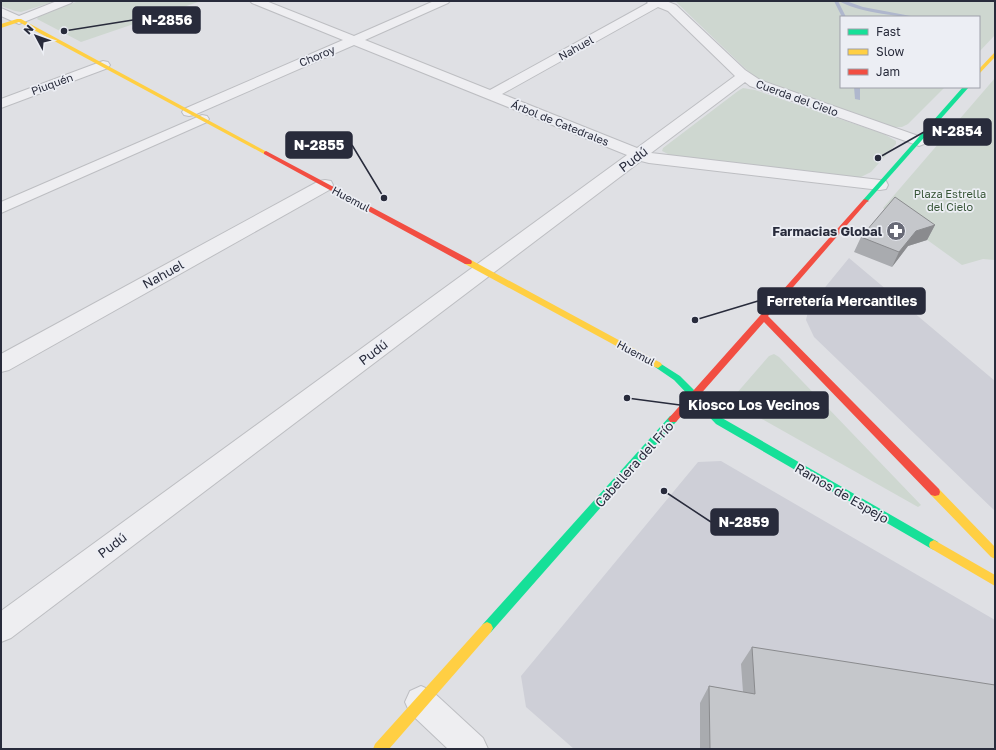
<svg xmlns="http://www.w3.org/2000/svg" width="996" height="750" font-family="'Golos Text',sans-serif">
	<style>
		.built { fill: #cecfd7 }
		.green { fill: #ced7d0 }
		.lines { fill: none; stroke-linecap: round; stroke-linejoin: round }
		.stream { fill: #afb7cd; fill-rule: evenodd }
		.street-casing { stroke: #bdbec2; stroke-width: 2 }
		.street { fill: #eeeef1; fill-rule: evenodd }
		.fast { fill: #16e098; fill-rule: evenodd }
		.slow { fill: #ffcf43; fill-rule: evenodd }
		.jam { fill: #f24e42; fill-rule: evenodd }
		.wall { fill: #a9abaf }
		.shaded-wall { fill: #8a8b8e }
		.building { fill: #c5c7cb; stroke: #8a8b8e }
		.labels { text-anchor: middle; stroke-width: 3.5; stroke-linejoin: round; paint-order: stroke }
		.far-street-label { font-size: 11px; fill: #282b3b; stroke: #eceef4 }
		.far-park-label { font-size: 11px; fill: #375537; stroke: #eceef4 }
		.street-label { font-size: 13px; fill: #282b3b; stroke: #eceef4 }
		.poi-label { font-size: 13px; font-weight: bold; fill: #282b3b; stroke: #eceef4; text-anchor: end }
		.leader { fill: none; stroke: #282b3b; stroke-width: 1.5 }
		.callout-dot { fill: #282b3b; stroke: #eceef4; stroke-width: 1.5 }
		.callout { fill: #282b3b; stroke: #282b3b; stroke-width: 1.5 }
		.callout-label { font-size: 14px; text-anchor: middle; font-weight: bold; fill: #fff }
	</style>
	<rect width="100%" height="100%" fill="#dfe0e4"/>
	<path class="built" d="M849 258 995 381V511L814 337 806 320 809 307Z
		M721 461 995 620V749H574L526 707 521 676 698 462Z"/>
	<path class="green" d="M1 1H56L21 12 15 11 1 6Z
		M79 1H201L81 42 37 19 39 15Z
		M675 1H995V35L979 52V17H841V87H945L908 124 902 127H892L762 82 751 74Z
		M995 78V260L983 259 962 265 883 208Z
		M743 88 755 90 884 134 896 141V144L871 172 861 177H854L670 155 662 151 663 148 738 91Z
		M774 354 779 357 921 505 918 507 737 405 734 399 736 394 769 356Z"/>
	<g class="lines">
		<path class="stream" d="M834 1H838L846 17H842Z
			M839 1H846L863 7 916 17C897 17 855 11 839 1Z
			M854 87H860V100L855 99Z"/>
		<defs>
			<path id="street" d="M57 1H73L71 3 19 24 1 16V8L19 16Z
				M250 1H266L354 36 434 1H450L448 3 365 40 490 90 648 3 646 1H666L676 5 745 70 760 80 924 138 927 141 924 144 919 146 914 144 750 86 745 82 651 153 880 180 886 181 888 185 886 189 880 190 649 163 641 161 11 638 1 642V611L627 155 354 45 194 115 189 116 184 115 182 112 184 109 343 40 252 3ZM658 7 668 11 735 76 637 148 502 94Z
				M103 61 108 62 110 65 108 68 1 108V99Z
				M202 115 207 116 209 119 207 122 1 213V202Z
				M325 180 331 181 333 185 331 189 9 370 1 372V354L319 181Z
				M421 686 432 691 483 738 488 749H448L410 713 405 702 410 691Z"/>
		</defs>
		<use href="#street" class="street-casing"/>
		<use href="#street" class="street"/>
		<path class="fast" d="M963 87H969L867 202H863V200Z
			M658 362 680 376 722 418 938 542 939 545 938 548 934 550 930 548 716 424 674 380 655 367 654 365Z
			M673 415 676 416 678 419 676 422 491 632 487 634 483 632 481 628 483 624 670 416Z"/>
		<path class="slow" d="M17 19H21L269 153 264 154 19 22 1 28V24Z
			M995 52V57L979 74V69Z
			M465 260H471L661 363 662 365 658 368 655 367 465 264 464 262Z
			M935 488 939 489 995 547V559L991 557 931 495 930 492 931 489Z
			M934 540 995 575V586L930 548 929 545 930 542Z
			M487 622 491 624 493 628 491 632 389 749H373L375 744 483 624Z"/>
		<path class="jam" d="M266 151 471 260 472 262 471 264H465L264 154V152Z
			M865 199 869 201 867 202 768 316 939 489 940 492 939 495 935 496 931 495 764 322 676 422H670L668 419 863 200Z"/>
	</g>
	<path class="wall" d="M935 225 927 240 908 246 892 267 854 252 861 237Z
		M752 647 995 749H700V703L709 686 743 692 741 664Z"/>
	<path class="shaded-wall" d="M935 225 927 240 908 246 892 267 899 252 916 231Z"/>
	<path class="building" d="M895 197 935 225 916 231 899 252 861 237Z
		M752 647 995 685V749H710L709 686 755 694Z"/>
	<defs>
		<symbol id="pharmacy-disc" viewBox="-11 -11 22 22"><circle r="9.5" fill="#686a76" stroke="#eceef4"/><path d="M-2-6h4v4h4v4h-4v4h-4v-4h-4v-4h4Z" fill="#fff"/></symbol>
	</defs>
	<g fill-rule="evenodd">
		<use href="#pharmacy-disc" x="885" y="220" width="22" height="22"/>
	</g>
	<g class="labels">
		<g class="far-street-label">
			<text transform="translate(576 48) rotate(-29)" y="4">Nahuel</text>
			<text transform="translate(317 56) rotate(-23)" y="4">Choroy</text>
			<text transform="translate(52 84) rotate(-20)" y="4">Piuquén</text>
			<text transform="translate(797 98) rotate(20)" y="4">Cuerda del Cielo</text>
			<text transform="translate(560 123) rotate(22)" y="4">Árbol de Catedrales</text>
			<text transform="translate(351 199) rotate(28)" y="4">Huemul</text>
			<text transform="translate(636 353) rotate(28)" y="4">Huemul</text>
		</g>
		<g class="far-park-label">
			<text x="950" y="198">Plaza Estrella<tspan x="950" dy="13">del Cielo</tspan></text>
		</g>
		<g class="street-label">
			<text transform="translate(633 159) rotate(-37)" y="5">Pudú</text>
			<text transform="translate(163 274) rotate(-29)" y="5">Nahuel</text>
			<text transform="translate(373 352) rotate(-37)" y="5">Pudú</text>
			<text transform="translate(634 464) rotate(-48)" y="5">Cabellera del Frío</text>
			<text transform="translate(842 493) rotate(30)" y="5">Ramos de Espejo</text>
			<text transform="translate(112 545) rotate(-37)" y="5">Pudú</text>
		</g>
		<g class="poi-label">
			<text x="882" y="236">Farmacias Global</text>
		</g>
	</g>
	<path class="leader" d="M64 31L133 20M878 158L924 132M384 198L352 145M695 320L758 301M627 398L680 405M664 491L711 522"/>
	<g class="callout-dot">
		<circle cx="64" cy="31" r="4"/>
		<circle cx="878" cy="158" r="4"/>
		<circle cx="384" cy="198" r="4"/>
		<circle cx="695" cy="320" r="4"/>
		<circle cx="627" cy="398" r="4"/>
		<circle cx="664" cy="491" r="4"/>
	</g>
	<g class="callout">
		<rect x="133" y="7" width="67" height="26" rx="4"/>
		<rect x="924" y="119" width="67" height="26" rx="4"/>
		<rect x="286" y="132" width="66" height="26" rx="4"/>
		<rect x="758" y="288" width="167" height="26" rx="4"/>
		<rect x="680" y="392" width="148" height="26" rx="4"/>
		<rect x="711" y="509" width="67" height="26" rx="4"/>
	</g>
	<g class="callout-label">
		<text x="167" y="25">N-2856</text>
		<text x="957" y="136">N-2854</text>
		<text x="319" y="150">N-2855</text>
		<text x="842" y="306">Ferretería Mercantiles</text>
		<text x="754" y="410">Kiosco Los Vecinos</text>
		<text x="744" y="527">N-2859</text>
	</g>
	<rect width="996" height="750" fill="none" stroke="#282b3b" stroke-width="4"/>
	<rect x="840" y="16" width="140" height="72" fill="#eceef4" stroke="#9ea0aa"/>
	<rect x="848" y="29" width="20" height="6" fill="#16e098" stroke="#9ea0aa"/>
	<text x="876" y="36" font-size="12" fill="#282b3b">Fast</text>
	<rect x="848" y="49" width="20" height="6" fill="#ffcf43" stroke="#9ea0aa"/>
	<text x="876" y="56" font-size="12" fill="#282b3b">Slow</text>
	<rect x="848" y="69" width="20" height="6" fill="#f24e42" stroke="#9ea0aa"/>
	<text x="876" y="76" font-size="12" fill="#282b3b">Jam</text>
	<g transform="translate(36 36) rotate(311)" stroke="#eceef4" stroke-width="3" paint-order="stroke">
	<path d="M0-3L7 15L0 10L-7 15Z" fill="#282b3b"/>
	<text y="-6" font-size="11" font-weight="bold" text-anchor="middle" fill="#282b3b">N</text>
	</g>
</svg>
